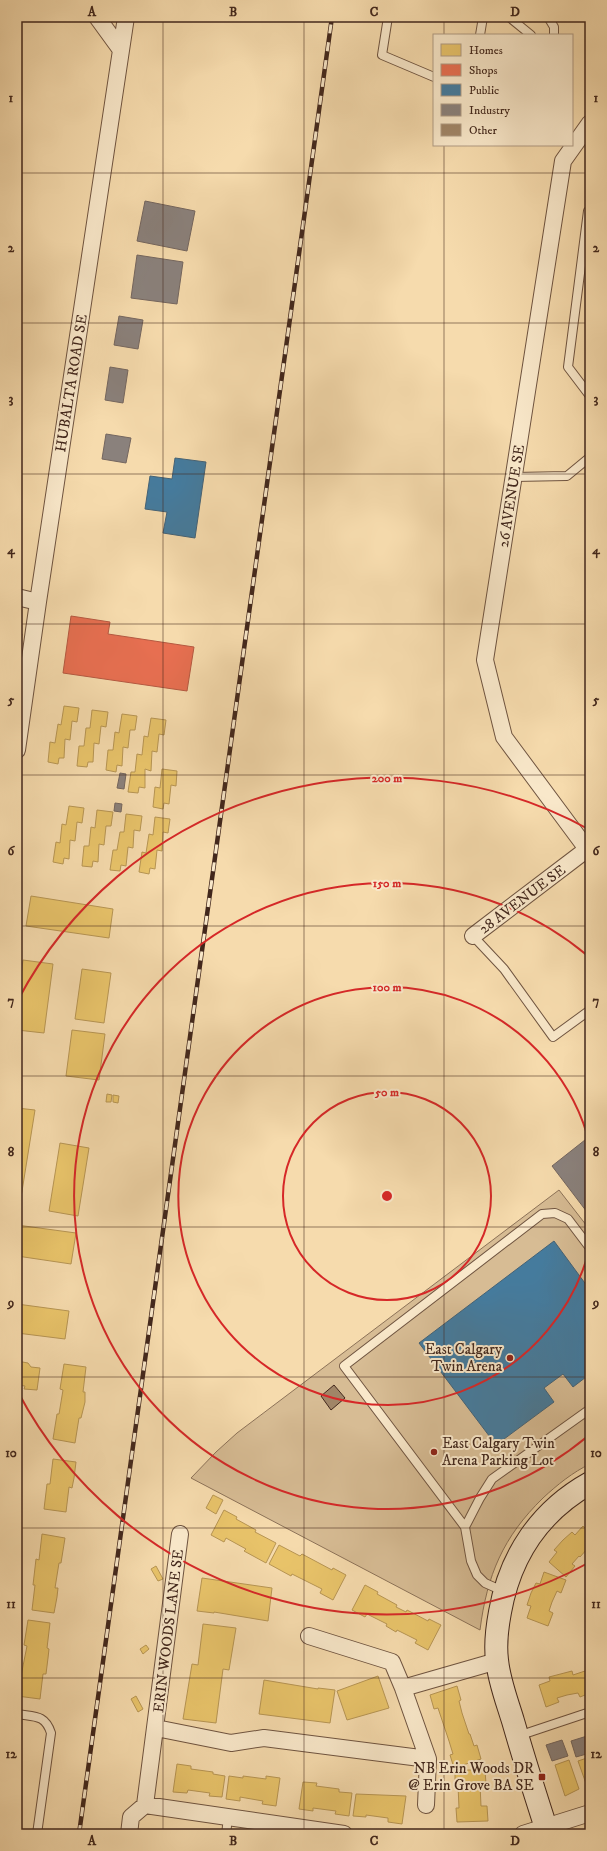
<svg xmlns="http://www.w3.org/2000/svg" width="607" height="1851" font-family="'IM FELL DW Pica',serif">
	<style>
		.green { fill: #d7bc94; stroke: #8c7258 }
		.homes { fill: #e9c46a; stroke: #b79553 }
		.shops { fill: #e76f51; stroke: #b65941 }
		.public { fill: #457b9d; stroke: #446276 }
		.industry { fill: #8a817c; stroke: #74665f }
		.building { fill: #a08567; stroke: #42271c }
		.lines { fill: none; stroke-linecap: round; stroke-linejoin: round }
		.lane-casing { stroke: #6f5440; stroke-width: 10 }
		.street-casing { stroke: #6f5440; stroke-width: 18 }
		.secondary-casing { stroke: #42271c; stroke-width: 24 }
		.path { stroke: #42271c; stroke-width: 2.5; stroke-dasharray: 3 2; stroke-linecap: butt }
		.lane { stroke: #f9e8ca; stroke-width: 8 }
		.street { stroke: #f9e8ca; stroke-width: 16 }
		.secondary { stroke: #f9e8ca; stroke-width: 22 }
		.rail-casing { stroke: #42271c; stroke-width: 4.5 }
		.rail { stroke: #f9e8ca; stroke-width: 3; stroke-dasharray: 9; stroke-linecap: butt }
		.grid { fill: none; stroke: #42271c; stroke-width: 1; stroke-opacity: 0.55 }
		.ring { fill: none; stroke: #d62828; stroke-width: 2 }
		.poi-dot { fill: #8f2418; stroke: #f9e8ca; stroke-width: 1.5 }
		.labels { text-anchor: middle; stroke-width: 4; stroke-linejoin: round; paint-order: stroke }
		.street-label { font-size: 15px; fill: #42271c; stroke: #f9e8ca }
		.poi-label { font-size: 15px; fill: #42271c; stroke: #f9e8ca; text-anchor: end }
		.centre { fill: #d62828; stroke: #f9e8ca; stroke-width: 2 }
		.ring-label { font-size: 12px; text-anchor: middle; font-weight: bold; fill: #d62828; stroke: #f9e8ca; stroke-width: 4; stroke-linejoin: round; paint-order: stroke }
		.neatline { fill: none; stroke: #42271c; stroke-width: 1.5 }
		.grid-label { font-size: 13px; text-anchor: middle; font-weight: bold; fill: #42271c }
	</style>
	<rect width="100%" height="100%" fill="#f6dbad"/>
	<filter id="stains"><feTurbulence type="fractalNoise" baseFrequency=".005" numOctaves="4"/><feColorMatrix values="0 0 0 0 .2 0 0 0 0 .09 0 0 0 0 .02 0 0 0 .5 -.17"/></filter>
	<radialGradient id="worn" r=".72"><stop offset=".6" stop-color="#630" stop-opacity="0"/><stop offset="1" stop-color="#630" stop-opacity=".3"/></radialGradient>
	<path class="green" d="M17 628 22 634 17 673Z
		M559 1190 590 1230V1464C573 1472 557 1485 543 1498 503 1537 487 1575 480 1630L191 1478 216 1452 237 1433Z"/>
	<path class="homes" d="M64 706 79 708 77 722 72 721 70 740 65 739 64 758H59L58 764 48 762 50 742 55 743 58 724 61 725Z
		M92 710 108 712 106 727 101 726 99 744 94 743 93 762H88L87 767 77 766 79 746H84L86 728H90Z
		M122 714 137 716 135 730H130L128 748 123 747 122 766 117 765 116 772 106 770 108 750H113L115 732 119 733Z
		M151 718 166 720 164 735 159 734 157 752 152 751 151 771 145 769V788L139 787 138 793 128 792 131 772H135L137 754 142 755 144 736 148 737Z
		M162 769 177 771 176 786 171 785 169 804 164 803 163 809 153 807 155 787 160 788Z
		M69 806 84 808 82 823 77 822 75 841 70 840 69 859 64 858 63 864 53 862 56 842 60 843 62 824 66 825Z
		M97 810 113 812 111 826H106L104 845 99 844 98 862 93 861 92 867 82 866 84 846H89L91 827 95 828Z
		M126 814 142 816 140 831 134 830 133 848 128 847 126 866 121 865 120 871 110 870 113 850H117L120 832H124Z
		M155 817 170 819 168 833 163 832 162 851 157 850 155 869 150 868 149 874 139 872 142 852 146 853 149 834 153 835Z
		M31 896 113 909 109 938 26 926Z
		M23 960 53 964 44 1033 17 1030V1006Z
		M82 969 111 973 104 1023 75 1019Z
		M72 1030 105 1034 99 1080 66 1076Z
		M107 1094 112 1095 111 1102H106Z
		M113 1095 119 1096 118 1103 113 1102Z
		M17 1108 35 1110 19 1210 17 1209Z
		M60 1143 89 1148 78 1216 49 1211Z
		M17 1225 76 1233 71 1264 17 1256Z
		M17 1304 69 1311 65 1339 17 1333Z
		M17 1361 28 1363 31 1367 40 1368 37 1390 24 1389 25 1386 17 1385Z
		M64 1364 86 1367 83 1392H85V1402L81 1418H79L75 1443 53 1439 57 1414H59L63 1390 60 1389Z
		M53 1459 76 1462 74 1478 72 1488 69 1487 66 1512 44 1509 47 1484H50Z
		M213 1495 223 1500 216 1514 206 1508Z
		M224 1510 237 1517 236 1519 256 1530 255 1532 276 1543 266 1563 244 1551 246 1549 226 1538 224 1542 211 1535Z
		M583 1526 590 1533V1551L587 1549 580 1557 579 1556 572 1564 575 1566 566 1577 549 1562 557 1552 554 1550 563 1540 572 1532 575 1535Z
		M42 1534 65 1538 61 1563H59L55 1588H58L57 1597 54 1613 32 1610 35 1585H33L36 1559 39 1560Z
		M279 1545 300 1556 302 1554 332 1570 333 1568 346 1575 333 1600 320 1593 322 1589 292 1574 291 1576 269 1564Z
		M156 1566 163 1579 158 1581 151 1569Z
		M544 1572 566 1580 561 1593 557 1591 552 1602 549 1611 553 1613 548 1626 527 1618 531 1606 527 1605 531 1593 536 1583 540 1584Z
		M202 1578 272 1588 268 1621 214 1612V1613L197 1611Z
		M365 1585 378 1592 377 1594 397 1605 396 1607 406 1612 407 1610 428 1621 429 1619 441 1625 428 1650 415 1643 417 1640 397 1630 396 1632 386 1626 387 1624 367 1614 365 1617 352 1610Z
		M28 1620 50 1623 47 1648 49 1649 48 1658 46 1674H43L40 1699 17 1696 27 1646 24 1645Z
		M203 1624 236 1628 229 1670 223 1669 216 1723 183 1719 192 1664 198 1665Z
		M146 1645 149 1649 143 1654 140 1649Z
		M572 1671 573 1675 585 1671 590 1685V1693L580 1697 578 1693 567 1695 557 1698 559 1702 546 1707 539 1685 550 1681 549 1677Z
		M378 1676 389 1708 347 1720 337 1691Z
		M264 1680 318 1689V1688L335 1690 330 1723 259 1714Z
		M457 1686 461 1700 459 1701 462 1713 469 1734H470L474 1746 477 1745 481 1759 454 1768 450 1755 453 1754 449 1741 438 1708 434 1709 430 1695Z
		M136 1696 143 1709 138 1712 131 1699Z
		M590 1757V1791L589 1792 578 1761Z
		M569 1760 579 1789 565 1796 555 1765Z
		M177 1764 191 1766V1769L213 1772V1774L225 1776 222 1797 209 1796 210 1793 188 1790 187 1793 173 1792Z
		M466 1770H485L486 1784H480L481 1806H487L488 1821 457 1822 456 1808H459L458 1785 455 1786V1771Z
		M229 1776 243 1778V1776L266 1779V1776L280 1778 276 1806 262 1804 263 1801 240 1797V1801L226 1799Z
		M303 1782 317 1783 316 1786 339 1789V1792L352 1793 349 1816 335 1814 336 1811 313 1808V1811L299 1809Z
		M356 1794 406 1796 402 1824 388 1822V1818L366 1815V1817L353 1816Z
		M169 1831 190 1834H169Z"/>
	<path class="shops" d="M71 616 110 622 108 634 194 647 187 691 63 673Z"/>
	<path class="public" d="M175 458 206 462 195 538 163 533 167 512 145 509 150 476 172 479Z
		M554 1241 590 1290V1374L573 1387 563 1374 544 1388 554 1402 496 1445 419 1343Z"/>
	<path class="industry" d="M145 201 195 211 187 251 137 241Z
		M137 255 183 262 177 304 131 298Z
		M119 316 143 320 138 349 114 345Z
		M110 367 128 370 123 403 105 400Z
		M106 434 131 438 126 463 102 459Z
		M120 773 126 774 124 789 117 788Z
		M115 803 122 804 121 812 114 811Z
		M590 1136V1216L552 1166Z
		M590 1726V1740L586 1727Z
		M587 1736 590 1746V1753L576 1757 571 1741Z
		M562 1740 568 1756 552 1761 546 1745Z"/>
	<path class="building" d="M334 1385 345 1398 331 1410 321 1396Z"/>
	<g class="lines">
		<defs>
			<path id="lane" d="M388 17 382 55 434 77
				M509 17 531 35
				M548 17 554 27V35
				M480 35 483 17
				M590 209 588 211 568 367 590 396
				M514 477 567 476 590 457
				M473 936 504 969 553 1037 590 1010
				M465 1527 480 1498 492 1479 590 1409
				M503 1591 485 1583 477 1575 471 1561 465 1527 344 1366 542 1214 555 1213 568 1219 590 1248
				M17 1714C34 1717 45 1714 51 1733L37 1834
				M518 1736 590 1712
				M226 1834 228 1818"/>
			<path id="street" d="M97 17 121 50
				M17 597 38 602
				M17 750 38 602 126 17
				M587 849 504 737 485 660 563 161 590 123
				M473 936 590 847
				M403 1688 497 1661
				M156 1728 231 1743 264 1738 428 1759 403 1688 392 1662 309 1636
				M145 1805 180 1534
				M426 1805 428 1759
				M129 1834 131 1817 145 1805 344 1834
				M523 1834 590 1813"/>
			<path id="secondary" d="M548 1834C536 1797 524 1759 513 1721 507 1701 499 1681 497 1660 495 1644 497 1628 500 1612 510 1556 540 1511 590 1483"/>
		</defs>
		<use href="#lane" class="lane-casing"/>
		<use href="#street" class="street-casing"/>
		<use href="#secondary" class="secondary-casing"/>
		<path class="path" d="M589 17 590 19"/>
		<use href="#lane" class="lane"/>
		<use href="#street" class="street"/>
		<use href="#secondary" class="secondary"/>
		<defs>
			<path id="rail" d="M79 1834 332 17"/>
		</defs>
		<use href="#rail" class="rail-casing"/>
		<use href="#rail" class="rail"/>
	</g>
	<path class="grid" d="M163 17V1834M304 17V1834M444 17V35M444 145V1834M17 173H590M17 323H590M17 474H590M17 624H590M17 775H590M17 926H590M17 1076H590M17 1227H590M17 1377H590M17 1528H590M17 1678H590"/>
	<g class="ring">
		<circle cx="387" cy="1196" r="104"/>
		<path d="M590 1247A209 209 0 1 1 590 1145"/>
		<path d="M588 1436A313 313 0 1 1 588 956"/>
		<path d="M590 1562A418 418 0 0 1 18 1392M18 1000A418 418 0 0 1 590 830"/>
	</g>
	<g class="poi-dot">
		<circle cx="510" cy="1358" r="4"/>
		<circle cx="434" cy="1452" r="4"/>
		<rect x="538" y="1773" width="8" height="8" rx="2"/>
	</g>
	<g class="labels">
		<g class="street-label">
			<text transform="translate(71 383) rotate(-81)" y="5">HUBALTA ROAD SE</text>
			<text transform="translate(511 496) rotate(-81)" y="5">26 AVENUE SE</text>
			<text transform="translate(522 899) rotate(-37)" y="5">28 AVENUE SE</text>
			<text transform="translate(168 1631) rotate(-83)" y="5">ERIN WOODS LANE SE</text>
		</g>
		<g class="poi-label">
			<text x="502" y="1354">East Calgary<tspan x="502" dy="17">Twin Arena</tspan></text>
			<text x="442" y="1448" text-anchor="start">East Calgary Twin<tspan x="442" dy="17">Arena Parking Lot</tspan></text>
			<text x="534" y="1773">NB Erin Woods DR<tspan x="534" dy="17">@ Erin Grove BA SE</tspan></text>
		</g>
	</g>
	<circle cx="387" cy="1196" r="6" class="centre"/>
	<g class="ring-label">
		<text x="387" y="782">200 m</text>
		<text x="387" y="887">150 m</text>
		<text x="387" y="991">100 m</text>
		<text x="387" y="1096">50 m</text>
	</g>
	<rect width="607" height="1851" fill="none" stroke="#f6dbad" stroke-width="44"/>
	<rect x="433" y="34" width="140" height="112" fill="#f9e8ca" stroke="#b09b84"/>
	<rect x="441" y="44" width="20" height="12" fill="#e9c46a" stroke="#b09b84"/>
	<text x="469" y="54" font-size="12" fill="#42271c">Homes</text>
	<rect x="441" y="64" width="20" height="12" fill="#e76f51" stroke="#b09b84"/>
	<text x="469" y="74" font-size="12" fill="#42271c">Shops</text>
	<rect x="441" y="84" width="20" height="12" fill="#457b9d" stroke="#b09b84"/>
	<text x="469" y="94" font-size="12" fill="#42271c">Public</text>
	<rect x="441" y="104" width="20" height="12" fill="#8a817c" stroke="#b09b84"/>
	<text x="469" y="114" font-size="12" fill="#42271c">Industry</text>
	<rect x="441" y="124" width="20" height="12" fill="#a08567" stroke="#b09b84"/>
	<text x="469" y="134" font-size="12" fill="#42271c">Other</text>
	<rect x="22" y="22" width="563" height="1807" class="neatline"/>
	<g class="grid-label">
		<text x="92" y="16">A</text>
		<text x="233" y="16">B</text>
		<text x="374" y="16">C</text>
		<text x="515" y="16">D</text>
		<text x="11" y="102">1</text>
		<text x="596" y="102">1</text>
		<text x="11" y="252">2</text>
		<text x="596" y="252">2</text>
		<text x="11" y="403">3</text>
		<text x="596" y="403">3</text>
		<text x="11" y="554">4</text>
		<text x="596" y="554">4</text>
		<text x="11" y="704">5</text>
		<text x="596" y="704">5</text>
		<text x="11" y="855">6</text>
		<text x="596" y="855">6</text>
		<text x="11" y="1005">7</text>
		<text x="596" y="1005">7</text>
		<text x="11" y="1156">8</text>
		<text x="596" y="1156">8</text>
		<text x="11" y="1307">9</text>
		<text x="596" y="1307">9</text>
		<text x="11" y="1457">10</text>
		<text x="596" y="1457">10</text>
		<text x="11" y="1608">11</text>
		<text x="596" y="1608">11</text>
		<text x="11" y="1758">12</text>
		<text x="596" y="1758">12</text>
		<text x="92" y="1845">A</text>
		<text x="233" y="1845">B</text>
		<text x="374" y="1845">C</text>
		<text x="515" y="1845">D</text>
	</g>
	<rect width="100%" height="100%" filter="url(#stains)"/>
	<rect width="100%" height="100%" fill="url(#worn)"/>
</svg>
